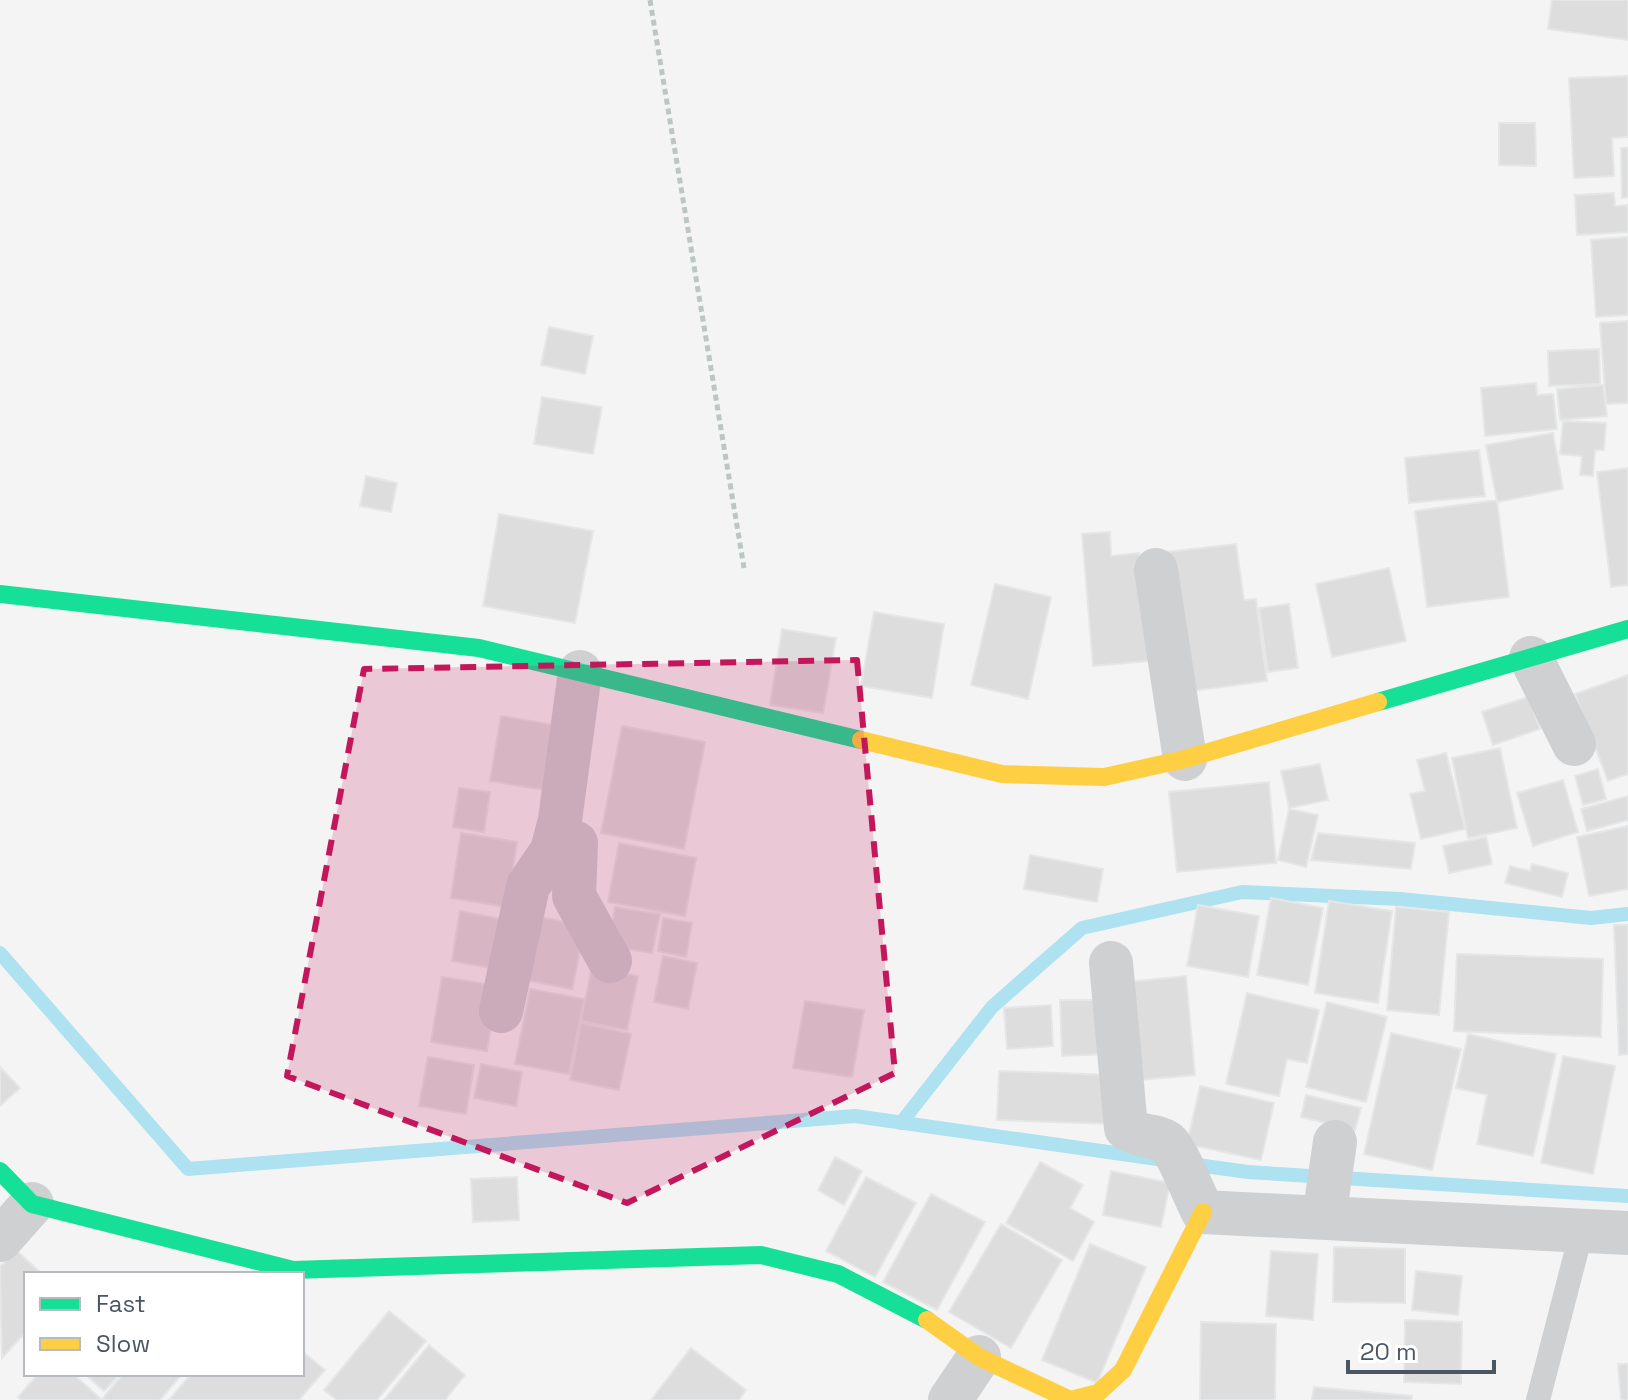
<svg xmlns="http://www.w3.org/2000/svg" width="1628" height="1400" font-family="'Space Grotesk',sans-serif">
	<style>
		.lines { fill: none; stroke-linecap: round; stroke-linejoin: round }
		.stream { stroke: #aee2f0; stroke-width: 14 }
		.building { fill: #ddddde; stroke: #e5e6e7; stroke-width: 2 }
		.path { stroke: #bcc7c4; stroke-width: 5; stroke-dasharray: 6 4; stroke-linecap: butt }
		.lane { stroke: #ced0d2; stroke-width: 24 }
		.street { stroke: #ced0d2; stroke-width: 44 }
		.fast { stroke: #16e098; stroke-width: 18 }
		.slow { stroke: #ffcf43; stroke-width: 18 }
		.marked { fill: #c2185b; fill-opacity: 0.2; stroke: #c2185b; stroke-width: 6; stroke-dasharray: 16 10; stroke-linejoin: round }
	</style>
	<rect width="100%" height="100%" fill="#f4f4f4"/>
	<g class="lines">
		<path class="stream" d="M0 953 188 1169 855 1116 1157 1159
			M901 1123 992 1007 1082 928 1242 892 1400 899 1591 918 1628 914
			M1190 1164 1248 1172 1628 1196"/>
	</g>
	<path class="building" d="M1552 0H1628V40L1548 29Z
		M1628 76V137L1612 138 1614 176 1574 178 1569 78Z
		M1499 123H1535L1536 166 1499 165Z
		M1621 148H1628V197L1622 198Z
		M1614 193 1615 206 1628 205V232L1577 235 1575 195Z
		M1628 237V315L1596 317 1591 240Z
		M1628 321V403L1606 404 1600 323Z
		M549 327 593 336 585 374 541 365Z
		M1599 349 1600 384 1549 386 1548 351Z
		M1536 383 1537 395 1553 394 1557 429 1485 436 1481 388Z
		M1603 385 1607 416 1560 420 1557 389Z
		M542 397 602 407 593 454 534 444Z
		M1563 421 1606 423 1604 450H1595L1593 476 1580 475 1582 456 1560 454Z
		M1553 433 1563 489 1497 502 1486 445Z
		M1479 450 1485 496 1409 503 1405 458Z
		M1628 468V585L1611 587 1597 472Z
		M366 476 397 483 391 512 360 506Z
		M1497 500 1509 597 1427 607 1415 511Z
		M499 514 593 531 575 623 483 606Z
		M1110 532 1111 556 1139 553 1149 661 1093 666 1082 534Z
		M1236 544 1244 600 1256 599 1267 681 1177 693 1158 553Z
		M1389 568 1406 641 1332 657 1316 584Z
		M995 584 1051 597 1028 699 971 685Z
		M1289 604 1298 668 1268 672 1259 608Z
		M874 612 944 624 932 698 861 686Z
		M782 629 836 638 823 713 770 705Z
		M1628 675V774L1608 781 1575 694Z
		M1528 697 1540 729 1493 745 1482 712Z
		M501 716 556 725 546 790 490 781Z
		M622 726 705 742 684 849 601 833Z
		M1500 748 1517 828 1468 838 1452 758Z
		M1446 753 1465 829 1421 839 1410 794 1425 791 1417 760Z
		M1320 764 1328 800 1289 808 1281 771Z
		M1598 769 1606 799 1583 805 1575 776Z
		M1563 780 1578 832 1533 846 1517 793Z
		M1269 782 1276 863 1177 872 1169 792Z
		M459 788 490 792 484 832 453 827Z
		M1628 796V820L1587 831 1581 809Z
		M1289 809 1318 815 1306 867 1278 860Z
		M1628 826V889L1589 896 1577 837Z
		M461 833 517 842 507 907 451 898Z
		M1318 833 1415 843 1411 869 1311 860Z
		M1486 837 1492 864 1449 873 1443 846Z
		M619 843 696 858 685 916 608 902Z
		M1030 855 1103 869 1097 902 1024 889Z
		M1532 864 1568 873 1562 897 1505 883 1510 866 1530 871Z
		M1271 898 1323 908 1308 985 1257 975Z
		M1329 901 1392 911 1378 1003 1315 993Z
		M1198 905 1259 916 1248 977 1187 966Z
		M615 907 660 914 652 953 608 946Z
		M1396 907 1449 912 1439 1015 1387 1010Z
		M460 911 506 920 497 969 452 961Z
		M533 915 585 927 572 989 520 979Z
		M663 918 692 923 686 957 658 951Z
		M1614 925H1628V1054L1619 1055Z
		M1457 954 1603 959 1601 1037 1454 1031Z
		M663 956 697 963 688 1009 654 1002Z
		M592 967 638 976 627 1030 581 1021Z
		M1186 976 1195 1075 1129 1081 1118 983Z
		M442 977 498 986 487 1051 431 1042Z
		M530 989 584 999 569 1074 515 1064Z
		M1247 993 1319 1010 1307 1063 1287 1059 1279 1096 1226 1084Z
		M1060 1000H1105L1106 1054 1062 1056Z
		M805 1001 864 1010 852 1077 793 1068Z
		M1327 1002 1387 1017 1366 1102 1306 1087Z
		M1051 1005 1053 1046 1007 1049 1004 1008Z
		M581 1023 631 1034 619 1090 570 1080Z
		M1391 1033 1461 1049 1432 1170 1364 1154Z
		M1468 1034 1556 1054 1533 1156 1477 1144 1487 1095 1456 1088Z
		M1563 1056 1615 1066 1593 1174 1541 1163Z
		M428 1057 474 1065 466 1114 419 1106Z
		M481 1064 522 1072 516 1106 474 1098Z
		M0 1067 20 1088 0 1106Z
		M999 1071 1115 1075 1113 1124 997 1120Z
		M1200 1086 1274 1103 1261 1160 1187 1144Z
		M1306 1095 1361 1108 1355 1130 1301 1117Z
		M835 1157 862 1171 844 1205 818 1190Z
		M1040 1162 1083 1185 1070 1208 1094 1222 1073 1261 1006 1223Z
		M1111 1171 1170 1183 1161 1227 1103 1215Z
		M517 1177 519 1220 473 1222 471 1179Z
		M866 1177 916 1203 875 1277 826 1251Z
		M931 1194 985 1222 937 1310 883 1282Z
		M1001 1224 1062 1260 1011 1348 949 1312Z
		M1090 1244 1146 1267 1097 1383 1042 1360Z
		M1334 1247 1405 1249V1303L1333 1302Z
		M16 1250 42 1274H26V1332L2 1358 0 1267Z
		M1271 1251 1318 1254 1313 1320 1266 1316Z
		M1416 1271 1462 1276 1458 1315 1412 1310Z
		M389 1311 426 1341 377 1400H337L324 1390Z
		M1405 1320 1462 1322 1461 1384 1404 1382Z
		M1201 1322 1276 1324 1275 1400H1200Z
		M429 1345 465 1375 445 1400H384Z
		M691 1348 746 1390 739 1400H651Z
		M302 1351 325 1370 299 1400H169L191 1374H302Z
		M1618 1364H1628V1400H1621Z
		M38 1374H73L102 1400H22L18 1397Z
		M85 1374H120L104 1391Z
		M123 1374H182L160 1400H105L103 1398Z
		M1314 1387 1412 1396 1411 1400H1312Z"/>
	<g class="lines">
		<path class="path" d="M650 0 744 568"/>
		<path class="lane" d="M1538 1400 1582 1230"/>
		<path class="street" d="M1156 570 1185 759
			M1531 658 1574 744
			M576 843 574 896 610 961
			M1111 963 1126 1128C1141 1138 1158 1135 1168 1143 1176 1149 1196 1199 1203 1212L1628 1233
			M501 1011 528 886 552 851 560 820 580 672
			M1324 1218 1335 1142
			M0 1240 32 1204
			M950 1400 979 1357"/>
		<path class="fast" d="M0 594 479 648 861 740
			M1378 702 1628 629
			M0 1171 32 1204 293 1270 761 1255 838 1274 927 1320"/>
		<path class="slow" d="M861 740 1002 774 1104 777 1185 759 1378 702
			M927 1320 979 1357 1070 1400 1098 1393 1123 1370 1203 1212"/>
	</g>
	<path class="marked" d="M857 660 895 1073 627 1203 287 1076 364 669Z"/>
	<rect x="24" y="1272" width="280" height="104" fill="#ffffff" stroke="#b7bbc0" stroke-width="2"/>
	<rect x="40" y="1298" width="40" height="12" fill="#16e098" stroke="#b7bbc0" stroke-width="2"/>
	<text x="96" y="1312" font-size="24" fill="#4a5661">Fast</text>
	<rect x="40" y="1338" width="40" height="12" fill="#ffcf43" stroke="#b7bbc0" stroke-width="2"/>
	<text x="96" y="1352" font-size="24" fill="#4a5661">Slow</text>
	<path d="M1348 1360v12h146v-12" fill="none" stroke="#4a5661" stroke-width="4"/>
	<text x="1360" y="1360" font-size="24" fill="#4a5661" stroke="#ffffff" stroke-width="6" paint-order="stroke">20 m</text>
</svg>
